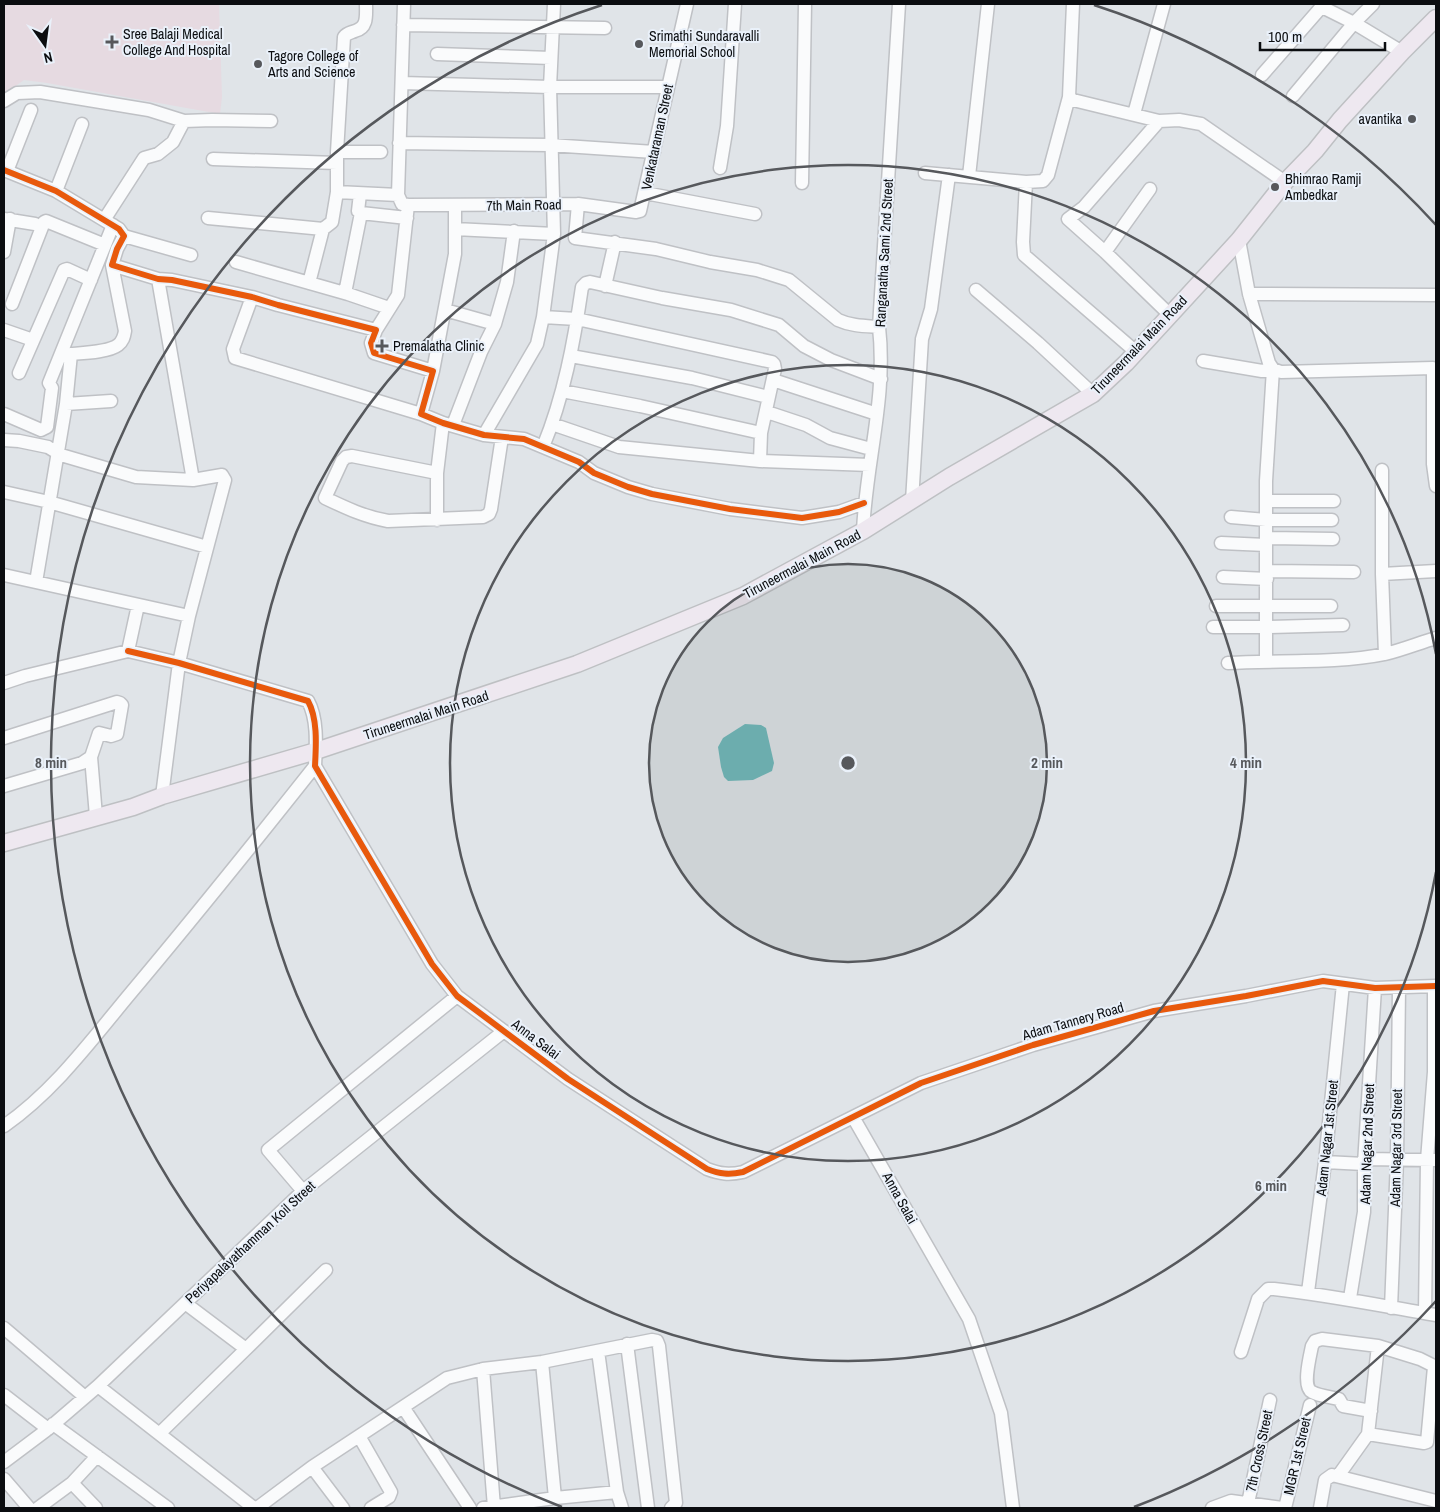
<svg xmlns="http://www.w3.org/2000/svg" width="1440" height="1512" font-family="'Archivo Narrow',sans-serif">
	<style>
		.medical { fill: #e6dae1 }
		.water { fill: #70b9ba }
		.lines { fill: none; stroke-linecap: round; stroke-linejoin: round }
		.minor-casing { stroke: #bfc1c5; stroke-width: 15 }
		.major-casing { stroke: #bec0c3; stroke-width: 19 }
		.minor { stroke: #fafbfc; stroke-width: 12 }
		.major { stroke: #eee8f0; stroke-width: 16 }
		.cycleway-casing { stroke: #eaf1fa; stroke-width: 9 }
		.cycleway { stroke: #e8590c; stroke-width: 6 }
		.ring { fill: none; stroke: #56585c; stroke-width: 2.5 }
		.poi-dot { fill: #56585c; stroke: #eaf1fa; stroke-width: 2 }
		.labels { text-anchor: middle; stroke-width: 4; stroke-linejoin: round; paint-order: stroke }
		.poi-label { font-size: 14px; fill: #0b0d10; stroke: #eaf1fa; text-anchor: start }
		.street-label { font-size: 14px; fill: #0b0d10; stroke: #eaf1fa }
		.centre { fill: #56585c; stroke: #eaf1fa; stroke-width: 2.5 }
		.ring-label { font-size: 15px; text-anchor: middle; font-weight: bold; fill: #56585c; stroke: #eaf1fa; stroke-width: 4; stroke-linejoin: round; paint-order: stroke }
	</style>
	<rect width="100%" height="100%" fill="#e0e4e8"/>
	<path class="medical" d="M4 4H219L222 97 220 114 47 83 24 80 4 94Z"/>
	<path class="water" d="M745 724 761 725 766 728 774 763 772 771 753 780 728 781 724 777 721 767 718 747 723 738Z"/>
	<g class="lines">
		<defs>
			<path id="minor" d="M1073 4 1069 97 1073 100 1159 121 1179 120 1201 124 1285 182
				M1322 7 1354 23 1402 52
				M403 25 605 28
				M437 54 551 58
				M1262 75 1324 4
				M402 83 550 87H668
				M1293 96 1354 23 1373 4
				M4 101 17 93 40 92 149 110 184 121
				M1134 114 1164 4
				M1159 121 1084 207 1068 219 1105 252 1169 314
				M399 143 550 145 654 152
				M337 152H381
				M213 159 337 163
				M720 168 727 126 735 4
				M4 170 56 191 119 229 124 236 117 249 112 265 158 279 172 280 252 297 278 305 376 330 371 343 374 353 433 371 421 414 443 423 484 435 524 439 579 462 594 473 628 487 652 494 730 509 802 518 839 512 864 503
				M7 171 31 110
				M925 173 1026 182 1043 181 1048 175 1069 97
				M969 176 988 4
				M1026 182 1023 242 1024 255 1135 351
				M802 183 805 4
				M56 191 82 124
				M337 192 398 195
				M645 193 755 214
				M578 204 575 238 656 249 710 262 757 270 789 280 838 320C851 326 865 326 879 327
				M408 205 578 204 636 212 640 211 687 4
				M361 213 407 218
				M208 218 323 229
				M4 219 35 224
				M104 220 144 158 158 154 173 142 184 121 212 120 271 121
				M455 229 554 234
				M124 236 191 255
				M1239 240 1249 294 1269 363 1273 369 1281 372 1433 368V464L1436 486
				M4 252 10 219
				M1105 252 1150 189
				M236 262 348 294 389 308
				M309 283 323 229 332 222 337 192V152L344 37C347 33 350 33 355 31 368 28 366 15 366 4
				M605 286 615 242
				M976 290 1038 343 1093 394
				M345 293 361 213 358 211 360 194
				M1249 294 1436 295
				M252 297 233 349 235 358 421 414
				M12 304 44 222 46 221 105 245
				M445 310 495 324
				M543 317 577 319 772 362 774 364 775 369 761 433 760 461
				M4 330 33 340
				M376 330 398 295 408 205 402 204 398 195 404 4
				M571 356 692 378 768 397
				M1203 361 1262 371 1273 369 1266 481V661
				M433 371 455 254V205
				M19 373 64 270 67 269 91 280
				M773 380 877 414
				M562 391 640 406 761 433
				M66 404 111 401
				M766 413 773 414 806 425 830 438 871 449
				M4 414 41 430 47 427 52 388 49 383 113 225
				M552 424 619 447 760 461 870 465
				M453 425 481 352 495 324 507 282 514 231
				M484 435 537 344 543 317 554 234 550 87 554 4
				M4 440 19 441 48 447 61 455 136 477 193 480 158 279
				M543 447C564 396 574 342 582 287L586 283 590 282 662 298 731 310 779 325 804 346 831 360 881 379
				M1382 470V574L1385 654
				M437 473 352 456 346 457 342 461 325 498C346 508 365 517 388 521L483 517 489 514 491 509 502 437
				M4 492 49 502 207 547
				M912 501 922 339 931 309 949 175
				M1266 501H1334
				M1231 517 1266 520H1332
				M437 520V473L443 423
				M863 531C866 462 887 397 879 327L899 4
				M1266 538 1333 539
				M1221 543 1266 545
				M1266 571 1354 572
				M1382 574 1436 571
				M4 575 189 616
				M1223 577 1267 579
				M36 582 66 404 71 354C83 353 109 352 118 345 123 341 124 337 125 331L112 265
				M1216 606H1331
				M1213 627H1267L1343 625
				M128 651 179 663 308 701C318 719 316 746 315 766L432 964 457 996 568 1079 707 1169C720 1174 729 1175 743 1172L921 1083 1033 1045 1154 1011 1246 996 1323 981 1375 988 1436 986
				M1228 663C1277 660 1337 664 1385 654 1402 650 1419 643 1436 638
				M4 683 25 676 128 651 138 605
				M4 738 117 702 120 703 122 705 117 734 111 736 99 733 91 757 82 763 4 786
				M91 757 96 816
				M162 796 179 663 189 616 225 480 222 475 193 480
				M853 1117 969 1319 1001 1413 1013 1508
				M4 1126C54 1091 90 1042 129 995 192 920 254 843 315 766
				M1364 1159 1436 1160
				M1325 1162 1364 1164
				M303 1191 268 1150 457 996
				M1308 1292 1325 1162 1343 984
				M1350 1298 1364 1212V1164L1375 988
				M1391 1308 1397 1160 1399 988
				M1425 1313 1427 1160 1434 1072V987
				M4 1328 85 1397
				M627 1344 648 1508
				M246 1349 326 1270
				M598 1351 617 1492 622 1508
				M1241 1352 1258 1299 1268 1289H1274C1329 1295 1382 1306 1436 1315
				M542 1362 555 1498
				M483 1369 494 1507
				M98 1386 254 1508
				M4 1395 48 1429
				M403 1407 470 1508
				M1371 1411 1343 1406 1339 1399C1331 1397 1319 1396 1312 1392 1302 1387 1310 1356 1312 1346L1315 1341 1322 1339 1378 1346 1420 1359 1436 1367
				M53 1424 168 1508
				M160 1433 246 1349 185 1303
				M1368 1434 1424 1443 1427 1442 1434 1367
				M359 1436 391 1492 389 1497 371 1508
				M4 1462 48 1429 98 1386 303 1191 504 1031
				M312 1467 343 1508
				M1338 1476 1368 1434 1378 1346
				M4 1479 29 1508
				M1248 1503 1270 1400
				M38 1508 72 1483
				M96 1508 72 1483 97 1456
				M257 1508 312 1467 447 1378 483 1369 542 1362 652 1340 657 1341 659 1346 676 1503 671 1508
				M483 1508 555 1498 617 1492
				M1212 1508 1231 1501 1282 1508
				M1285 1508 1310 1405
				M1320 1508 1325 1480 1332 1475 1436 1501"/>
			<path id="major" d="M4 843 133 807 162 796 316 751 577 664 743 596 863 531 949 477 1093 394 1126 363 1239 240 1285 182 1315 151 1340 120 1402 52 1436 18"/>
		</defs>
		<use href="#minor" class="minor-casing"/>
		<use href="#major" class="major-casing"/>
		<use href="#minor" class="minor"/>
		<use href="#major" class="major"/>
		<defs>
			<path id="cycleway" d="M4 170 56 191 119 229 124 236 117 249 112 265 158 279 172 280 252 297 278 305 376 330 371 343 374 353 433 371 421 414 443 423 484 435 524 439 579 462 594 473 628 487 652 494 730 509 802 518 839 512 864 503
				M128 651 179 663 308 701C318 719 316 746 315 766L432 964 457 996 568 1079 707 1169C720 1174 729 1175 743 1172L921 1083 1033 1045 1154 1011 1246 996 1323 981 1375 988 1436 986"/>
		</defs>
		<use href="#cycleway" class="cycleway-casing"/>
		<use href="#cycleway" class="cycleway"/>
	</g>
	<circle cx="848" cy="763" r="199" fill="#56585c" fill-opacity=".12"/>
	<g class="ring">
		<circle cx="848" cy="763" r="199"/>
		<circle cx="848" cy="763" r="398"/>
		<path d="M1436 872A598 598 0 1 1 1436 654"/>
		<path d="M1436 1301A797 797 0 0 1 1134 1507M562 1507A797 797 0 0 1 602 5M1094 5A797 797 0 0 1 1436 225"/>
	</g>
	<g class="poi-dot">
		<path d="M109.5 34.5h5v5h5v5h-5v5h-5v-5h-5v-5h5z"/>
		<circle cx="639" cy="44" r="5"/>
		<circle cx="258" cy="64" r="5"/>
		<circle cx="1412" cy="119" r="5"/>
		<circle cx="1275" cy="187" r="5"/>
		<path d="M379.5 338.5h5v5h5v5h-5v5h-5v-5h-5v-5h5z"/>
	</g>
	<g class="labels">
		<g class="poi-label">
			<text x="123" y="39">Sree Balaji Medical<tspan x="123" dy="16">College And Hospital</tspan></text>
			<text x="649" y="41">Srimathi Sundaravalli<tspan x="649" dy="16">Memorial School</tspan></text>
			<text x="268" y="61">Tagore College of<tspan x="268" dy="16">Arts and Science</tspan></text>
			<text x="1402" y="124" text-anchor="end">avantika</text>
			<text x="1285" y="184">Bhimrao Ramji<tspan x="1285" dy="16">Ambedkar</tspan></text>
			<text x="393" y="351">Premalatha Clinic</text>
		</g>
		<g class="street-label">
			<text transform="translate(657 137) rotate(-78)" y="5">Venkataraman Street</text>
			<text transform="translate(524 205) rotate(-1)" y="5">7th Main Road</text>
			<text transform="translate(884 253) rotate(-87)" y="5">Ranganatha Sami 2nd Street</text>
			<text transform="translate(1139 345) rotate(-46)" y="5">Tiruneermalai Main Road</text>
			<text transform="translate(802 564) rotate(-28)" y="5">Tiruneermalai Main Road</text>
			<text transform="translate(426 715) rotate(-18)" y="5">Tiruneermalai Main Road</text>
			<text transform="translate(1073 1021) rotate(-16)" y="5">Adam Tannery Road</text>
			<text transform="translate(536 1039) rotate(37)" y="5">Anna Salai</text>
			<text transform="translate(1327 1138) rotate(-84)" y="5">Adam Nagar 1st Street</text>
			<text transform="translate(1367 1144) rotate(-88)" y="5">Adam Nagar 2nd Street</text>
			<text transform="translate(1396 1148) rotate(-89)" y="5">Adam Nagar 3rd Street</text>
			<text transform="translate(900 1198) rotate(61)" y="5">Anna Salai</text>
			<text transform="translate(250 1242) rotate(-43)" y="5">Periyapalayathamman Koil Street</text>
			<text transform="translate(1259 1451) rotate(-78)" y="5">7th Cross Street</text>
			<text transform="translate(1297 1456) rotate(-77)" y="5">MGR 1st Street</text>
		</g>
	</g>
	<circle cx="848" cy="763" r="8" class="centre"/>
	<g class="ring-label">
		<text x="1047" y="768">2 min</text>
		<text x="1246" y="768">4 min</text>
		<text x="51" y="768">8 min</text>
		<text x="1271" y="1191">6 min</text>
	</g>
	<rect width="1440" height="1512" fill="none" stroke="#0b0d10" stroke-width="10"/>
	<g transform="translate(45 45) rotate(166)" stroke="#eaf1fa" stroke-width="4" paint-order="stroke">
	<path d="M0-4L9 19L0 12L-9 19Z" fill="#0b0d10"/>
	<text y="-8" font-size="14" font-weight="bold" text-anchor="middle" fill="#0b0d10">N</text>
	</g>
	<path d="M1260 42v8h125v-8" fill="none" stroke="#0b0d10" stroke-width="2.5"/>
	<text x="1268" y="42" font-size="15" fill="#0b0d10" stroke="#eaf1fa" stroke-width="4" paint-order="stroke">100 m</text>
</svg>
